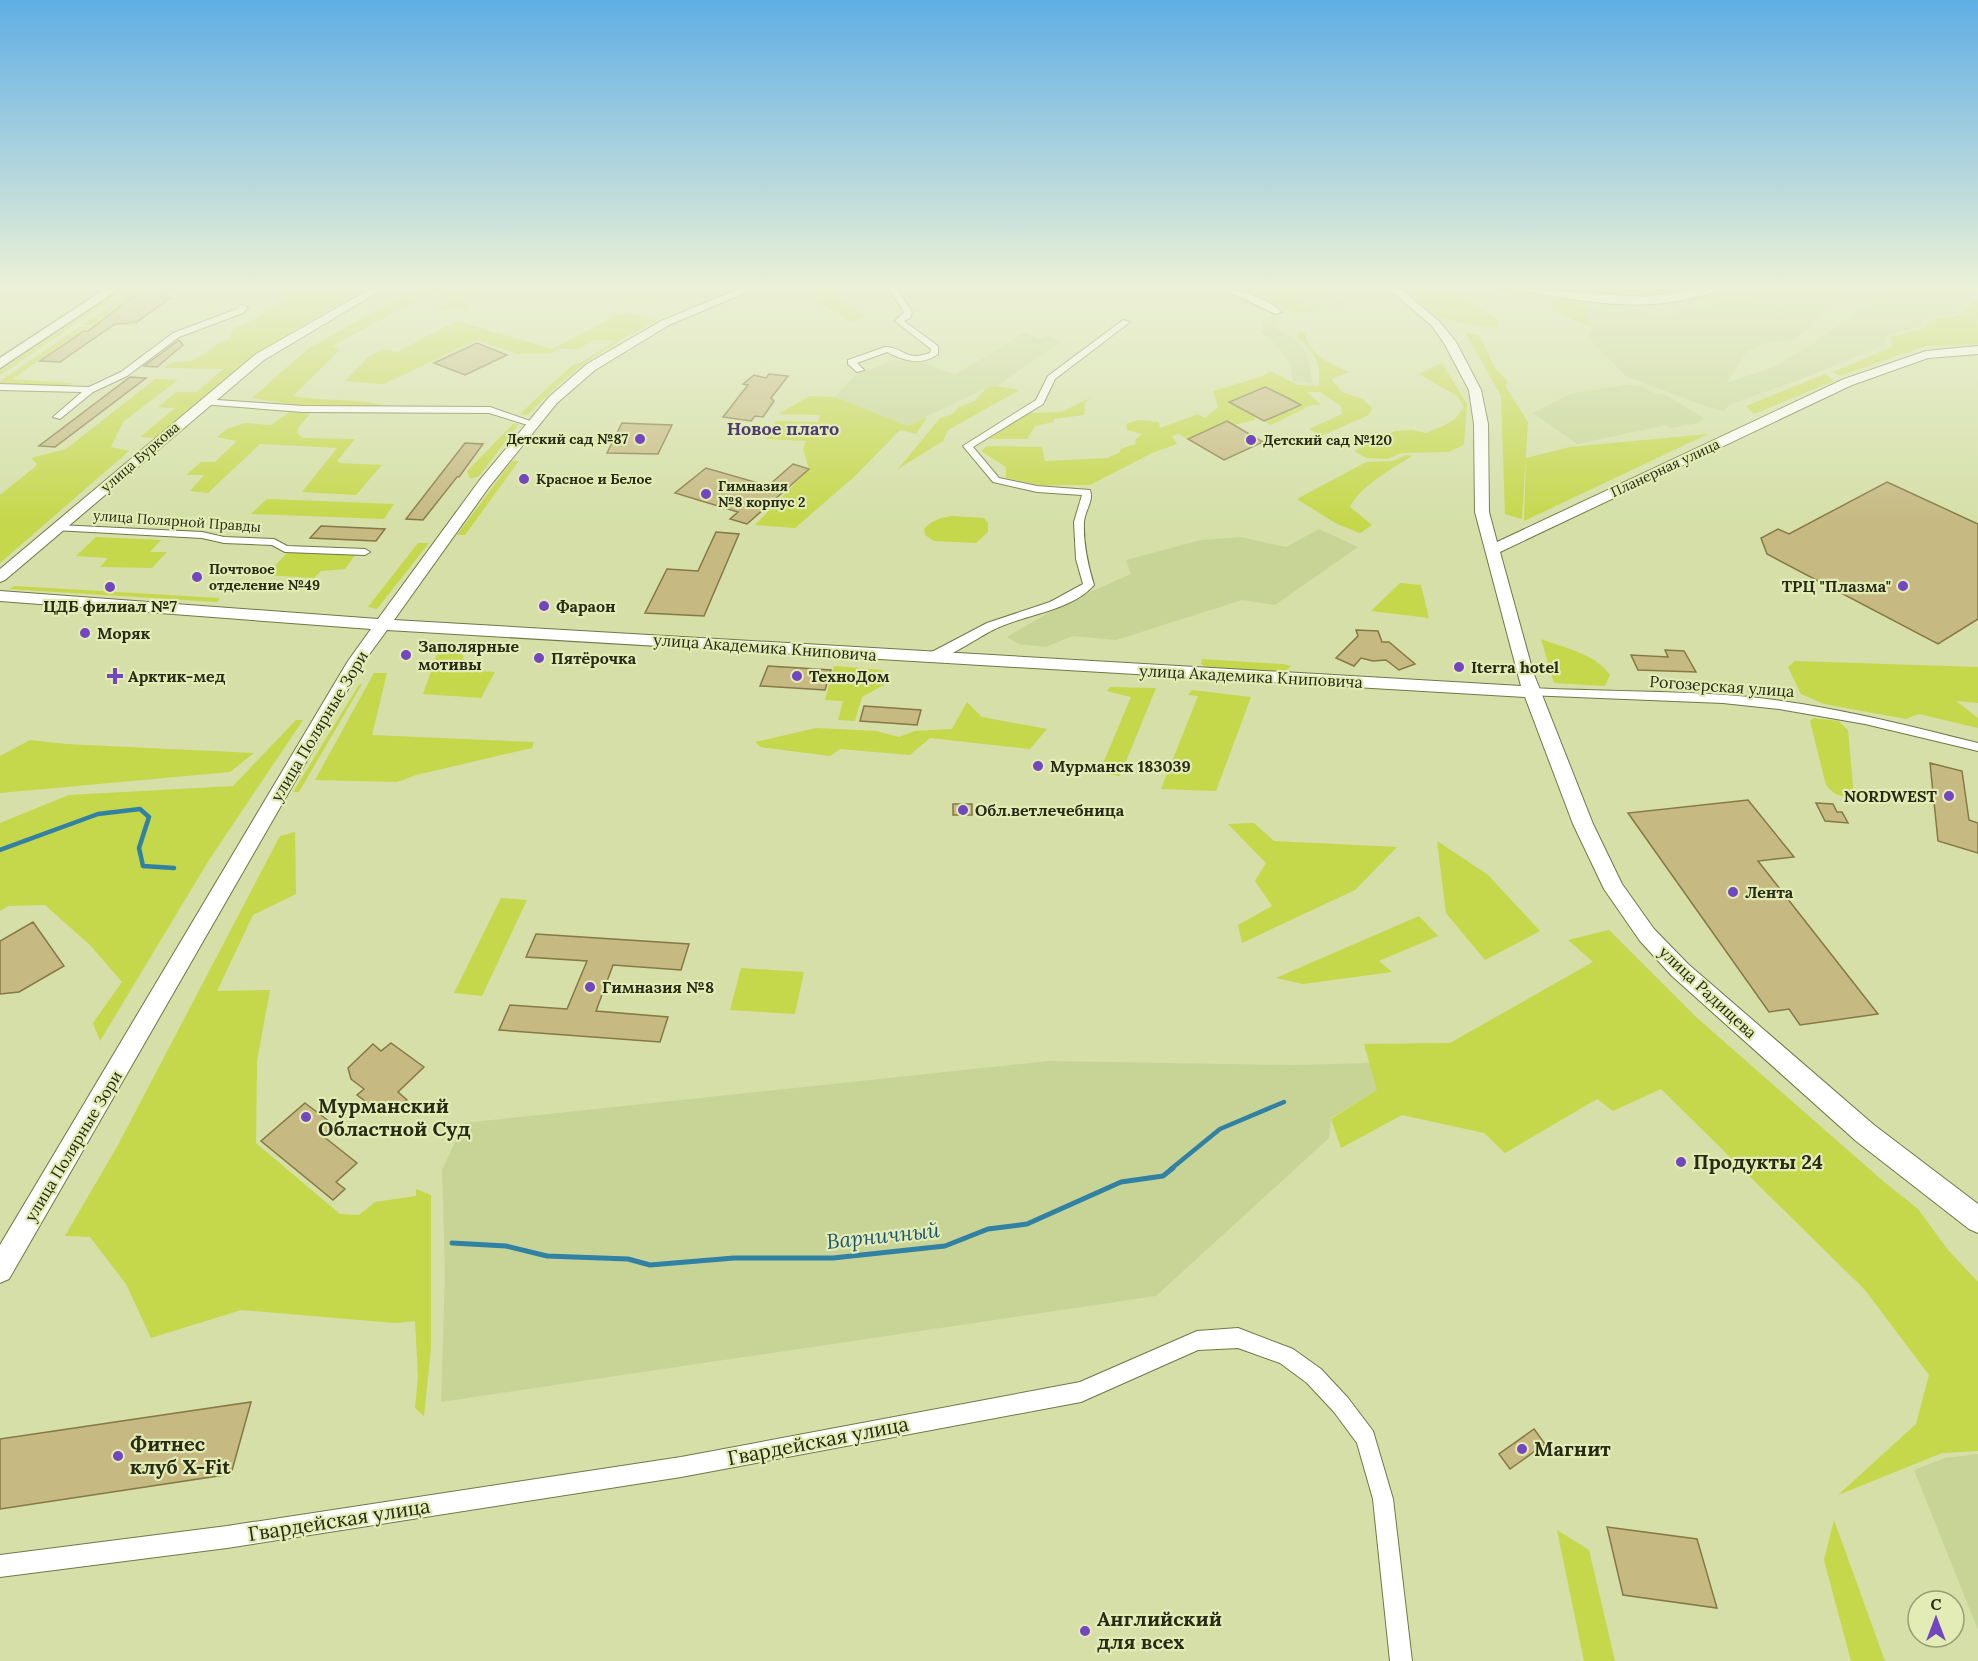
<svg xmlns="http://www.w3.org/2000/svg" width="1978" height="1661" font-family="Lora,serif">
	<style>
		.built { fill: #c8d495 }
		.green { fill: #c5d74b }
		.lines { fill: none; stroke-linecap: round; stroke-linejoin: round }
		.stream-far1 { stroke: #3081a4; stroke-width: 4.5 }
		.stream { stroke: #3081a4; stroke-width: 5 }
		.building { fill: #c6b982; stroke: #857944; stroke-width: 1.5 }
		.street-casing { stroke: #707845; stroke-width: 2 }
		.secondary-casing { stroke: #707845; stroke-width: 2 }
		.primary-casing { stroke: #707845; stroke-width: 3 }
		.street { fill: #fff; fill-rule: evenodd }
		.secondary { fill: #fff; fill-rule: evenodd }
		.primary { fill: #fff; fill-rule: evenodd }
		.poi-dot { fill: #7246be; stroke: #e2ecb4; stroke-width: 2 }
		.labels { text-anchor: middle; stroke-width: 4.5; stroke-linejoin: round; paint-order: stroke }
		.far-poi-label { font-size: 14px; font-weight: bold; fill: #272a15; stroke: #e2ecb4; text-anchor: start }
		.far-street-label { font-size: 14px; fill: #272a15; stroke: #e2ecb4 }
		.poi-label { font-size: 16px; font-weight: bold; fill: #272a15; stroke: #e2ecb4; text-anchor: start }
		.street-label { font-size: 16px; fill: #272a15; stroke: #e2ecb4 }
		.far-district-label { font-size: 18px; font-weight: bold; fill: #4c3975; stroke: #e2ecb4 }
		.near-poi-label { font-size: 20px; font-weight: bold; fill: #272a15; stroke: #e2ecb4; text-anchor: start }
		.near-street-label { font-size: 20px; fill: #272a15; stroke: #e2ecb4 }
		.near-water-label { font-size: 21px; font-style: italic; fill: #1c5574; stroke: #e2ecb4 }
	</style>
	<rect width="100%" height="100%" fill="#d5dfa7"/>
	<path class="built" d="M487 289H517L476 304 459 299Z
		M1246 289H1329L1339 294 1344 303 1307 314 1291 311Z
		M1756 289H1840L1832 306 1795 340 1768 343 1747 351 1727 383 1773 367 1813 344 1870 303 1873 289H1978V292L1957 313 1926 318 1920 326 1888 336 1885 345 1804 378 1731 404 1723 411 1707 407 1626 376 1588 338 1592 328 1582 303 1624 307 1660 315 1747 297Z
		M1273 315 1281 323 1276 328 1302 346 1309 361 1312 383 1293 381 1290 362 1274 343 1262 333 1263 321Z
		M1024 333 1040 339 1047 336 1061 341 997 386 986 388 907 426 835 397 860 370H871L890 360 923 363 955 375Z
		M1626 385 1641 386 1654 393 1666 395 1705 419 1698 423 1670 428 1667 425 1577 444 1533 413 1570 394Z
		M1319 529 1358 547 1275 605 1242 600 1116 640 1073 636 1046 647 1019 644 1007 637 1063 604 1131 574 1126 560 1201 540 1241 537 1286 547Z
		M1049 1061 1295 1065 1370 1063 1378 1090 1331 1118 1329 1138 1156 1296 441 1402 445 1272 442 1170 464 1123Z
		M1978 1454V1630L1914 1470 1945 1458Z"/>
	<path class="green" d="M121 289H128L0 375V371Z
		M135 289H141L97 323H138L136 326 82 325Z
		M313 289H358L360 291 265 348 155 438 140 437 175 408 158 407 176 392H197L223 369 164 368C177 357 184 365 195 359 209 352 210 345 229 339L234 328 251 321 294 294Z
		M424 289H483L457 298 470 305 466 308 436 309 453 299 432 292 332 346 340 350 293 396C325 402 360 397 392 408L302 406 252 398 308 349 378 309Z
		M1246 289H1274L1316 311C1292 318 1267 299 1246 289Z
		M1404 289H1450L1499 320V327H1480L1440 318Z
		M1494 289H1511L1582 303 1592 328 1554 311 1551 303Z
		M1558 289H1689C1650 297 1604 299 1558 289Z
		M825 292 829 293 865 316 852 322 819 303 816 295Z
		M1978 297V344L1926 346 1840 376 1833 372 1893 346 1890 337 1925 328 1931 319 1958 316Z
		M633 313 657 321C605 346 567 373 528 415L520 414 571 366 582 362 615 341 594 340 579 349H559L550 354H517L477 340 384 384 345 381 367 358 382 349 397 352 456 321 552 349 609 319 610 315Z
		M79 327 111 329 108 331 84 330 12 379 73 383 69 386 0 384V381Z
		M1301 331 1305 333C1308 355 1331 364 1349 372L1331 379 1342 392 1363 399 1372 408 1369 415 1321 436 1309 429 1342 414 1341 406 1320 392H1307L1321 405H1312L1271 425 1264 421 1301 405 1265 387 1230 401 1255 416V420L1233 425 1227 421 1188 439 1179 434 1172 436 1177 444 1152 453 1090 485H1039L1006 478V467L981 451 987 446 1042 447 1045 461 1107 458 1120 452V449L1136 444 1135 440 1142 434 1127 430 1126 424 1138 420 1159 422 1160 428 1198 414 1205 418 1218 407 1213 391 1263 376 1270 371 1298 385 1319 386C1321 361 1315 353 1297 336Z
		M1465 332 1480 336 1494 367 1508 382 1505 386 1528 422 1522 519 1505 514 1501 396Z
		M1442 363 1467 404 1464 445 1449 452 1401 453 1388 459 1366 458 1354 451 1395 431 1412 430 1426 433 1443 426 1455 419 1464 407 1457 396 1419 374Z
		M1825 374 1834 381 1754 414 1746 406Z
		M155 379 178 380 123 422 111 447 129 451 0 563V495L35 467 37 464 31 458 66 449Z
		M997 386 1020 390 948 430 943 441 898 469 940 418 951 415 959 407 975 401 986 388Z
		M810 396 835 397 907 426 927 417 916 434 900 430 854 477 795 528 755 525 809 469 803 449 806 441 766 439 776 421 818 422 820 415 778 414Z
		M1092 397 1085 402 1084 415 1054 419V422L1035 426 1027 439H988L1030 413 1061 412Z
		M291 411 310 414 298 428V434L303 438 355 439 337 461 340 463 382 465 356 495 302 492 337 448 260 444 208 493 190 491 204 475H186L201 462H215L237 441 217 437 227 429 245 423 271 425Z
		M513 424H519L479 476 470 479 467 471Z
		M1708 434 1524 521 1526 458 1570 447Z
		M1406 455 1412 456C1393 468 1359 487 1350 507L1372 525 1360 533 1337 524 1297 499 1366 462 1393 461Z
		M512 461H519L465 535H457Z
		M267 499H268L394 504 384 519 251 514Z
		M952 516 984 518 988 523V532L976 543 934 541 925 535 924 529C932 520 940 518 952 516Z
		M96 537 161 540 150 552H167L152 568 100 567 108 558 76 556Z
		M418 543H429L377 609 368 607Z
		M289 551 355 555 345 569 321 571 314 578 266 575Z
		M1400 583 1421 585 1429 618 1371 611Z
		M15 586 219 598 218 602 9 589Z
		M1541 639C1564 648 1596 654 1610 675L1605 686 1554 683Z
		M440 646H459L468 670 495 672 481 698 423 694Z
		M1202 659 1282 664 1291 666 1284 672 1207 668 1201 664Z
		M1795 661 1978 667V703L1956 701 1978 718V728L1919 714 1906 719 1824 704 1801 694 1788 667Z
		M834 666 882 670 889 682 862 697 855 721 838 720 843 701 825 700Z
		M374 673H387L372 735 534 742 532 748 416 775 397 782 315 780Z
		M362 684 299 792H293L359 685Z
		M1110 687 1156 688 1120 776 1099 773 1131 697 1107 691Z
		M1192 690 1251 697 1216 791 1161 789 1198 696 1188 695Z
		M967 702 982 717 1047 729 1030 749 930 738 910 755 840 749 830 756 761 747 755 742 816 728 876 731 899 737 915 731 952 729Z
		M1814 718 1838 721 1848 730 1854 797C1840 797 1834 795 1826 785L1810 721Z
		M296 720H303L209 860 100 1041 93 1023 122 982 91 946 45 905 8 906 0 911V823L69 795 233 786Z
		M30 740 66 744 254 753 230 772 0 793V756Z
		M1254 823 1274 841 1397 847 1355 890 1242 943 1238 925 1272 906 1255 881 1266 863 1228 824Z
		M295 832 296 894 253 915 217 991 270 990 257 1061 256 1143 340 1214 359 1215 375 1202 416 1196V1189L431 1195V1348L424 1416 415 1408 418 1377 415 1321 395 1323 241 1310 151 1338 126 1284 90 1237 65 1236 118 1145 280 836Z
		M1437 841 1488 875 1540 931 1485 960 1446 913Z
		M501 898 527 900 482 996 454 993Z
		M1419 916 1438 936 1379 961 1392 972 1303 984 1276 978Z
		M1609 930 1696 1017 1883 1181 1918 1209 1948 1250 1978 1282V1451L1942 1453 1838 1495 1916 1424 1929 1375 1865 1290 1661 1089 1613 1111 1597 1099 1505 1153 1484 1133 1402 1115 1341 1148 1331 1119 1377 1090 1364 1044 1450 1043 1593 962 1568 940Z
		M741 968 804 972 795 1014 730 1010Z
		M1834 1520 1885 1661H1851L1824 1560Z
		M1557 1530 1589 1550 1615 1661H1584Z"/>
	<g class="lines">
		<path class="stream-far1" d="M0 850 98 814 140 809 149 817 139 848 143 866 174 868
			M1171 1169 1220 1129 1284 1102"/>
		<path class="stream" d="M452 1243 506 1246 547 1256 628 1259 650 1265 734 1258H833L945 1246 988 1229 1027 1224 1121 1182 1163 1176 1173 1168"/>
	</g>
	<path class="building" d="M143 289H173L161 298H170L137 322 115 324 60 362 40 361 84 331H88Z
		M179 340 183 345 157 367 144 366Z
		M477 343 507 355 465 375 434 363Z
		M769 374 788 376 771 398 774 401 763 417 755 416 751 421 723 417 748 385 743 384 754 375 766 378Z
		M130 377 146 378 55 447 39 446Z
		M1265 387 1286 397 1301 405 1264 421 1229 402Z
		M1227 421 1263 442 1224 460 1188 439Z
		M622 423 645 424 672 425 658 454 607 453Z
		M465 443 483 444 459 477H457L423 520 406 519Z
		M793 464 809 469 747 524 730 519 738 512 675 493 706 468 768 486Z
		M1887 482 1978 524V619L1938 644 1767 554 1761 538 1778 529 1789 534Z
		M321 526 385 529 376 541 310 538Z
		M716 532 739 534 704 616 645 613 667 569 698 571Z
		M1356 630 1378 631 1382 642H1389L1415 664 1399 670 1386 660 1373 661 1361 658 1354 666 1336 658 1358 636Z
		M1665 650 1684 651 1696 672 1638 670 1631 655 1668 657Z
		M768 666 831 670 825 690 760 686Z
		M864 706 921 710 917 725 860 721Z
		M1930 763 1962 771 1969 820 1978 823V853L1938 841Z
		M1748 800 1794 857 1758 861 1878 1014 1800 1025 1789 1009 1769 1012 1628 813Z
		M1816 803 1833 804 1837 812H1842L1848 823 1825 821Z
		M953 804H972V815H953Z
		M33 922 64 966 19 992 0 994V941Z
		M536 934 689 944 681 970 613 965 596 1011 668 1017 660 1042 499 1030 510 1005 567 1009 587 961 526 957Z
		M391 1043 424 1067 398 1092 407 1100 391 1111H381L377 1110 357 1095 364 1089 351 1079 348 1068 373 1044 381 1051Z
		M305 1103 334 1125 323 1136 357 1163 336 1182 345 1189 333 1200 261 1141Z
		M251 1402 231 1474 0 1509V1439Z
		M1534 1429 1545 1444 1510 1469 1499 1454Z
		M1607 1527 1697 1539 1717 1608 1623 1595Z"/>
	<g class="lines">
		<defs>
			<path id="street" d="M889 289H897L912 312 910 318 904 321 938 346V354C922 366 904 361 887 352L857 363 864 370 857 372 848 364V360L885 347C904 347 904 362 930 353L931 349 895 321 904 312Z
				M1223 289C1243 289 1266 299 1282 312L1275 314Z
				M241 305 248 307 243 313 179 337 127 376 93 392 60 419 53 417 82 392 0 390V384L89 387 121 372 173 333 237 309Z
				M1123 320 1130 322 1055 379 1043 404 973 447 999 478 1037 486 1090 490C1094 501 1085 510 1084 522 1083 544 1088 565 1094 585 1070 612 1024 614 993 630 978 637 941 664 926 661L924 658 926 655 987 623 1050 602 1083 584 1076 559 1074 522 1082 495 1037 492 993 482 963 446 1036 400 1048 376Z
				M204 399 303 406 490 407 536 423 531 426 489 413 303 412 201 404V400Z
				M58 525 202 532 224 537 274 539 287 546 365 549 370 552 365 555 285 552 272 545 224 543 202 538 54 530 53 528Z
				M1531 688C1604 692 1677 690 1750 697 1827 705 1903 724 1978 743V751L1865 724 1779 709 1723 703 1527 695 1525 692Z
				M1238 1328 1293 1349 1321 1369 1348 1398 1373 1431 1393 1499 1412 1661H1390L1373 1499 1357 1443 1334 1412 1307 1383 1280 1363 1238 1348 1198 1350 1081 1402 681 1477 227 1548 0 1577V1555L227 1526 681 1457 1080 1382 1197 1331Z"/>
			<path id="secondary" d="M370 289H383L264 360 5 580 0 582V569L256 354Z
				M739 289H754L669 325 595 370 557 403 489 487 394 620 1521 686 1475 512 1474 424 1469 390 1444 343 1432 326 1389 289H1401L1440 322 1456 342 1481 390 1488 424 1489 512 1497 542 1844 379 1926 351 1978 346V354L1928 358 1852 385 1500 552 1533 672 1593 824 1622 884 1654 929 1688 964 1874 1125 1978 1204V1233L1969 1229 1856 1141 1672 976 1640 941 1604 889 1573 824 1525 697 387 630 363 663 9 1279 0 1283V1245L348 661 371 629 0 601V591L378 619 479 481 549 397 587 364 661 321Z
				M1526 289 1645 297 1700 289H1717C1712 294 1704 295 1696 297 1642 312 1585 302 1531 292Z"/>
			<path id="primary" d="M105 289H119L0 368V358Z"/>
		</defs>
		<use href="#street" class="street-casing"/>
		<use href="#secondary" class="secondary-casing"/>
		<use href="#primary" class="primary-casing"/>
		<use href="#street" class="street"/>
		<use href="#secondary" class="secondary"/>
		<use href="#primary" class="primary"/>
	</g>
	<linearGradient id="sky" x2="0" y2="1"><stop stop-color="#60aee5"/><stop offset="0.55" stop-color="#ecf1d7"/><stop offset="1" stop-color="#ecf1d7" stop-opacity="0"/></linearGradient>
	<rect width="1978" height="522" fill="url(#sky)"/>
	<g class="poi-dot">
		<circle cx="640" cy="439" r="6"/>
		<circle cx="1251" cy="440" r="6"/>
		<circle cx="524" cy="479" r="6"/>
		<circle cx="706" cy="494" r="6"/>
		<circle cx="197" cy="577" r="6"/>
		<circle cx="1903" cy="586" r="6"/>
		<circle cx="110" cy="587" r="6"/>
		<circle cx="544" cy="606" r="6"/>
		<circle cx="85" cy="633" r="6"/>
		<circle cx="406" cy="655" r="6"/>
		<circle cx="539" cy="658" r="6"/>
		<circle cx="1459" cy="667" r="6"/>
		<path d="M112 667h6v6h6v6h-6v6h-6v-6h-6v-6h6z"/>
		<circle cx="797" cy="676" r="6"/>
		<circle cx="1038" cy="766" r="6"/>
		<circle cx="1949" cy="796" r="6"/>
		<circle cx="963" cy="810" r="6"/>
		<circle cx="1733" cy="892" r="6"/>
		<circle cx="590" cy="987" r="6"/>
		<circle cx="306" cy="1117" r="6"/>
		<circle cx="1681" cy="1162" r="6"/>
		<circle cx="1522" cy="1449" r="6"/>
		<circle cx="118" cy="1456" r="6"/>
		<circle cx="1085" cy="1631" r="6"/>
	</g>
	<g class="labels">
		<g class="far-poi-label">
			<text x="628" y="444" text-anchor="end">Детский сад №87</text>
			<text x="1263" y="445">Детский сад №120</text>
			<text x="536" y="484">Красное и Белое</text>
			<text x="718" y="491">Гимназия<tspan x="718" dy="16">№8 корпус 2</tspan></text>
			<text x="209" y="574">Почтовое<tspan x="209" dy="16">отделение №49</tspan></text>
		</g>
		<g class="far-street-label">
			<text transform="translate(140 457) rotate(-41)" y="5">улица Буркова</text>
			<text transform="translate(1665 468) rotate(-25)" y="5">Планерная улица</text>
			<text transform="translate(177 521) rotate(4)" y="5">улица Полярной Правды</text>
		</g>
		<g class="poi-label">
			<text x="1891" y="592" text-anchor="end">ТРЦ "Плазма"</text>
			<text x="110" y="612" text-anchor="middle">ЦДБ филиал №7</text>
			<text x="556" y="612">Фараон</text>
			<text x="97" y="639">Моряк</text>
			<text x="418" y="652">Заполярные<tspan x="418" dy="18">мотивы</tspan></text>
			<text x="551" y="664">Пятёрочка</text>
			<text x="1471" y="673">Iterra hotel</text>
			<text x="128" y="682">Арктик-мед</text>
			<text x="809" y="682">ТехноДом</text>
			<text x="1050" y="772">Мурманск 183039</text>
			<text x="1937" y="802" text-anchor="end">NORDWEST</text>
			<text x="975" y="816">Обл.ветлечебница</text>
			<text x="1745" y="898">Лента</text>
			<text x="602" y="993">Гимназия №8</text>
		</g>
		<g class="street-label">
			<text transform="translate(765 647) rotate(4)" y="6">улица Академика Книповича</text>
			<text transform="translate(1251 676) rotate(3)" y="6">улица Академика Книповича</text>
			<text transform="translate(1722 686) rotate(4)" y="6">Рогозерская улица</text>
			<text transform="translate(319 726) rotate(-59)" y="6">улица Полярные Зори</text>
			<text transform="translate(1708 992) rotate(43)" y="6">улица Радищева</text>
			<text transform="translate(73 1146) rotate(-59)" y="6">улица Полярные Зори</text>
		</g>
		<g class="far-district-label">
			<text x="783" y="435">Новое плато</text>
		</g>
		<g class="near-poi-label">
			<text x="318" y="1113">Мурманский<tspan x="318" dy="23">Областной Суд</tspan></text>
			<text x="1693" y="1169">Продукты 24</text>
			<text x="130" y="1451">Фитнес<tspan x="130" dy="23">клуб X-Fit</tspan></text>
			<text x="1534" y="1456">Магнит</text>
			<text x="1097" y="1626">Английский<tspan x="1097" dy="23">для всех</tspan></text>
		</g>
		<g class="near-street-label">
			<text transform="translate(818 1441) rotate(-11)" y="7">Гвардейская улица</text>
			<text transform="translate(339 1520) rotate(-9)" y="7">Гвардейская улица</text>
		</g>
		<g class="near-water-label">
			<text transform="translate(883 1236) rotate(-6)" y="7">Варничный</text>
		</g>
	</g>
	<g transform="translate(1936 1619)"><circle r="28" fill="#e2ecb4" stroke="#979e74" stroke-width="1.5"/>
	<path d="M0-4.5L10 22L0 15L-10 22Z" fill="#7246be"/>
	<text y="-9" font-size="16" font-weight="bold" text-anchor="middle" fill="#272a15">С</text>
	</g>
</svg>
